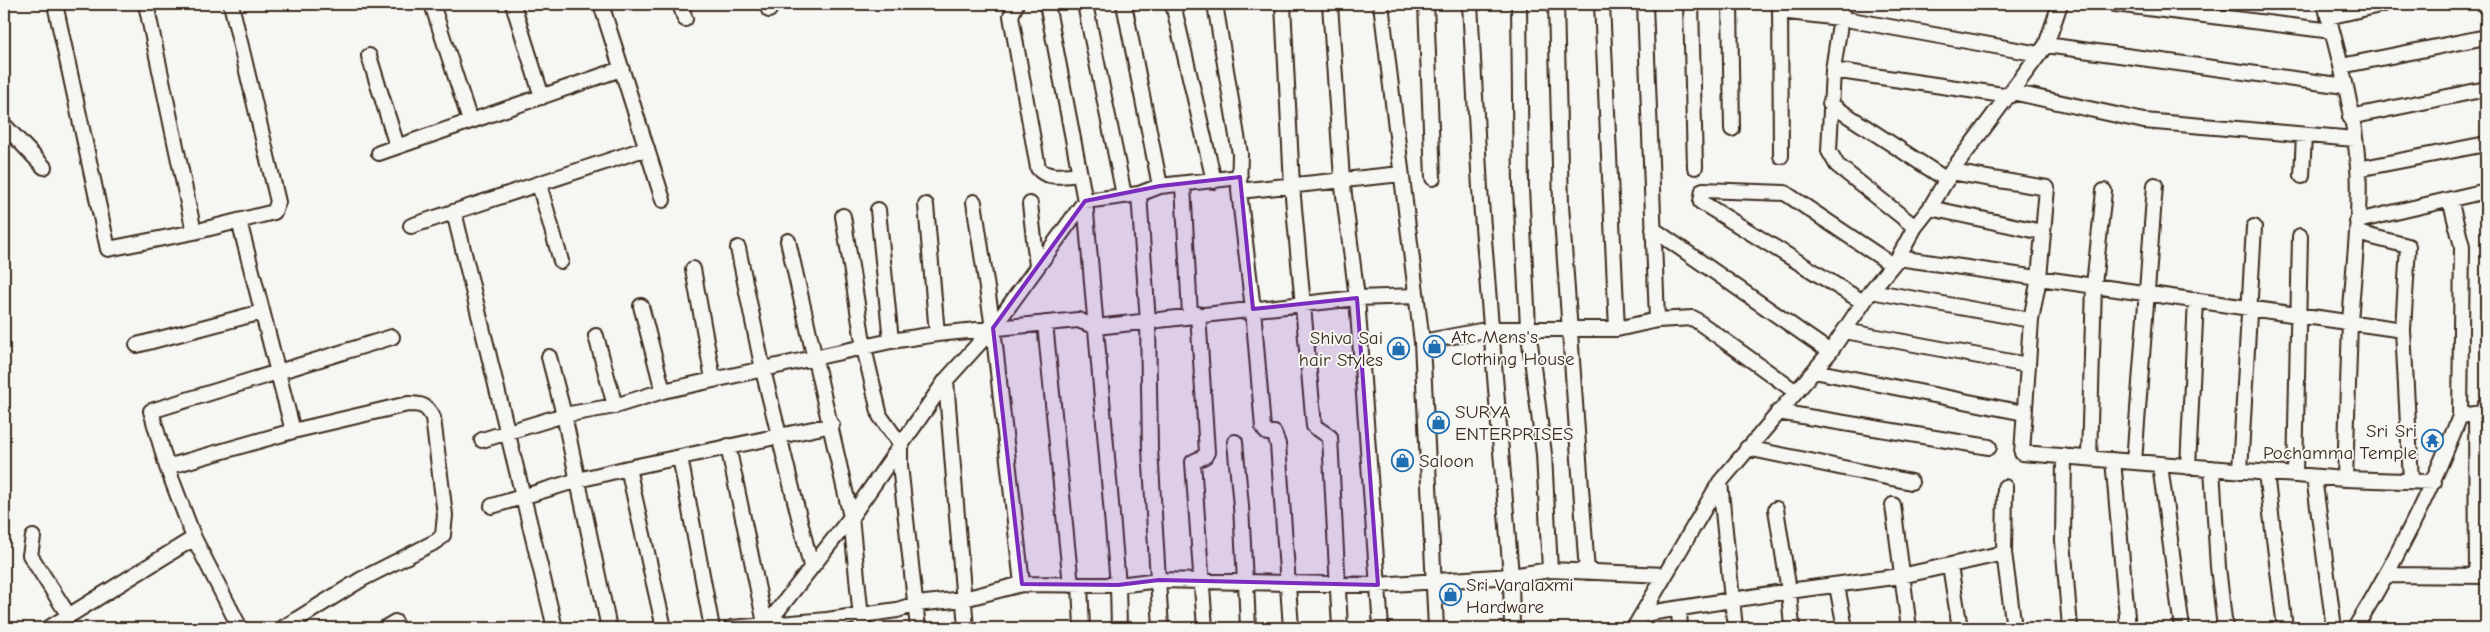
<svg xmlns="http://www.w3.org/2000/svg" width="2490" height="632" font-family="'Comic Neue',sans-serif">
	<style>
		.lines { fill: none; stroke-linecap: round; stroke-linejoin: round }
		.minor-casing { stroke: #3b2a1e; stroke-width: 18 }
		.minor { stroke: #f6f6f2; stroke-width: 14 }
		.marked { fill: #7b2cbf; fill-opacity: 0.2; stroke: #7b2cbf; stroke-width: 4; stroke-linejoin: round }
		.labels { text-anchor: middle; stroke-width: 4; stroke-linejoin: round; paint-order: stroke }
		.poi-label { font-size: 19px; fill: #3b2a1e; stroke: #f6f6f2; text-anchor: start }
	</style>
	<rect width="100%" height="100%" fill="#f6f6f2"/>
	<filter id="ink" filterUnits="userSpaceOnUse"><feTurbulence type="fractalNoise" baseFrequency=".02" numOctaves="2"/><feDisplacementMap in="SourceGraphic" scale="10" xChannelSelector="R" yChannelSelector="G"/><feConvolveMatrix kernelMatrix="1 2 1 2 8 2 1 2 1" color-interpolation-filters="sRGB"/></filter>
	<g filter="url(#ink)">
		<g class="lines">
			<defs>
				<path id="minor" d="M55 4 108 249 194 232 274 212 278 202 231 4
					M146 4 194 232
					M432 4 470 121
					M513 4 542 97
					M601 4 663 200
					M680 4 685 19
					M767 4 769 10
					M1016 4 1011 16 1038 168C1047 180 1067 175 1080 174
					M1047 4 1085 201 1118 585 1119 628
					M1085 4 1124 195
					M1124 4 1160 186
					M1173 4 1214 181
					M1215 4 1240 154 1239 191 1253 309 1263 428 1267 433H1274L1278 444 1291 628
					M1283 4 1292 186 1314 426 1330 437 1340 628
					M1330 4 1342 179 1357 298 1381 628
					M1381 4 1422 342 1436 628
					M1426 4 1433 178
					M1470 4 1480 189 1511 576 1512 628
					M1519 4 1521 188 1528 327 1544 454 1550 570
					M1556 4 1561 205 1587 572
					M1602 4 1617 329
					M1645 4 1657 320
					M1691 4 1695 167
					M1730 4 1732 129
					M1780 4 1781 156
					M1843 4 1833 70 1829 151 1837 165 1915 227
					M2115 4 2332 31
					M2325 4C2339 57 2355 113 2358 168 2360 189 2358 212 2357 233L2408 246 2403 330 2411 481
					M1780 11 1840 18 2039 54
					M2328 17 2384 4
					M2046 45 2345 86
					M369 56 397 146
					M2341 66 2486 37
					M1833 70 2010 96
					M2012 92 2144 121 2355 139
					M1830 104 1947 180
					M2350 117 2486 89
					M4 125 44 167
					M379 153 621 69
					M2358 169 2486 144
					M1951 172 2047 188 2039 278 2031 320 2022 453 2345 479 2434 482
					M2302 176 2304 135
					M539 184 561 261
					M1183 185 1190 315
					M1239 191 1401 174
					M1139 194 1148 322 1150 449 1161 628
					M2450 200 2462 246 2460 416
					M974 202 993 328 1022 584
					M1030 204 1037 266
					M926 205 937 334
					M1930 208 2042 232
					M878 210 891 341
					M454 212 555 628
					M843 216 864 348 880 416 900 444V465L918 628
					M239 221 293 431 408 404C421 404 427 405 433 418L445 515 443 535 437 541 362 579 283 628
					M2357 221 2486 191
					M411 226 647 148
					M1653 229 1830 352
					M788 241 851 517 862 628
					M738 248 763 370 811 566
					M1898 258 2403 330
					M693 269 713 379
					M1871 291 2031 320
					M1863 302 1701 202 1703 190 1785 193 1891 264
					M641 306 663 391
					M1198 314 1207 452 1205 456 1193 462 1205 628
					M1045 323 1071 585
					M1845 331 2027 365
					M596 336 615 406
					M1422 342 1491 329H1617L1657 320 1693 318 1796 392
					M137 345 262 312
					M549 357 564 415 609 628
					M1814 371 2024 413
					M946 380 966 628
					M1778 412 1989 447
					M2476 414 2477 576
					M482 440 564 415 615 406 663 391 891 341 937 334 1078 320 1096 327 1357 298 1416 296
					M1235 442 1241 506 1245 582
					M728 446 766 628
					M1747 448 1911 482
					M2064 456 2063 541 2070 628
					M680 457 712 628
					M2089 458 2094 285 2104 191
					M2113 460 2128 628
					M2134 462 2155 185
					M2160 465 2182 628
					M167 467 293 431
					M2188 467 2196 300
					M628 468 664 628
					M2212 468 2218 567 2225 628
					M2240 471 2254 227
					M2266 473 2285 628
					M2295 475 2300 236
					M2314 477 2334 628
					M2345 479 2350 322 2357 233
					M1720 482 1735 628
					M2005 487 2004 553 2014 628
					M1893 505 1909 628
					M492 506 578 480 628 468 832 425
					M1776 509 1789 591 1792 628
					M33 537 30 555 69 616
					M1950 566 1960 628
					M2388 575 2485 576
					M1246 582 1248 628
					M1080 585 1082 628
					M1837 586 1845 628
					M1679 609 1680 628
					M1643 614 1789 591 1901 576 2004 553
					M49 628 194 538
					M240 628 194 538 167 467 151 411 392 337
					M385 628 395 622
					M731 628 827 620 897 610 916 604 964 599 1022 584 1118 585 1159 580 1378 585 1511 576 1550 570 1665 575
					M764 628 851 517 946 380 993 328 1085 201 1139 194 1160 186 1240 177
					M1634 628 1720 482 1830 352 1871 291 1898 258 1915 227 1930 208 1951 172 2046 45 2060 4
					M2355 628C2397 560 2431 490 2460 416L2482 413 2486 404"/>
			</defs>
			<use href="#minor" class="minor-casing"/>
			<use href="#minor" class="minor"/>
		</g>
	</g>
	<path class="marked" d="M1240 177 1253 309 1357 298 1378 585 1159 580 1118 585 1022 584 993 328 1085 201 1160 186Z"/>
	<defs>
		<symbol id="shop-ring" viewBox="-11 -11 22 22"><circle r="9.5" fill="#f6f6f2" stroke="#1f6fb2" stroke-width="1.5"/><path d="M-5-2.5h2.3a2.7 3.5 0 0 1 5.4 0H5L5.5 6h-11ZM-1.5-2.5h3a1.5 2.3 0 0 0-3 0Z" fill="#1f6fb2"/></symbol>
		<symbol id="temple-ring" viewBox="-11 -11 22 22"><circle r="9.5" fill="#f6f6f2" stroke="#1f6fb2" stroke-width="1.5"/><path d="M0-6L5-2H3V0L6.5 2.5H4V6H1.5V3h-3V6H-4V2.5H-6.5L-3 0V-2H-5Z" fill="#1f6fb2"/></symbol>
	</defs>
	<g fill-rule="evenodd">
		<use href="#shop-ring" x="1422" y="334" width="25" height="25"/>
		<use href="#shop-ring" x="1386" y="336" width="25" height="25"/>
		<use href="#shop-ring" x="1426" y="410" width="25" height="25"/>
		<use href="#temple-ring" x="2420" y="428" width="25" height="25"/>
		<use href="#shop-ring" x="1390" y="448" width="25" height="25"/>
		<use href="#shop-ring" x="1438" y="582" width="25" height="25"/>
	</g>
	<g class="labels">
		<g class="poi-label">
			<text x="1451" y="343">Atc Mens's<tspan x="1451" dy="22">Clothing House</tspan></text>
			<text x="1383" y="344" text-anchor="end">Shiva Sai<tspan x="1383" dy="22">hair Styles</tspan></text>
			<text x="1455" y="418">SURYA<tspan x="1455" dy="22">ENTERPRISES</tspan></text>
			<text x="2417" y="437" text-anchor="end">Sri Sri<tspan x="2417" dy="22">Pochamma Temple</tspan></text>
			<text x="1419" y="467">Saloon</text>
			<text x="1466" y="591">Sri Varalaxmi<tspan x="1466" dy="22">Hardware</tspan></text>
		</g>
	</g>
	<rect width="2490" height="632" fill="none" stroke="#f6f6f2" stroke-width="20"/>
	<rect x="10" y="10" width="2470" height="612" fill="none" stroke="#3b2a1e" stroke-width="2" filter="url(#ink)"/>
</svg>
